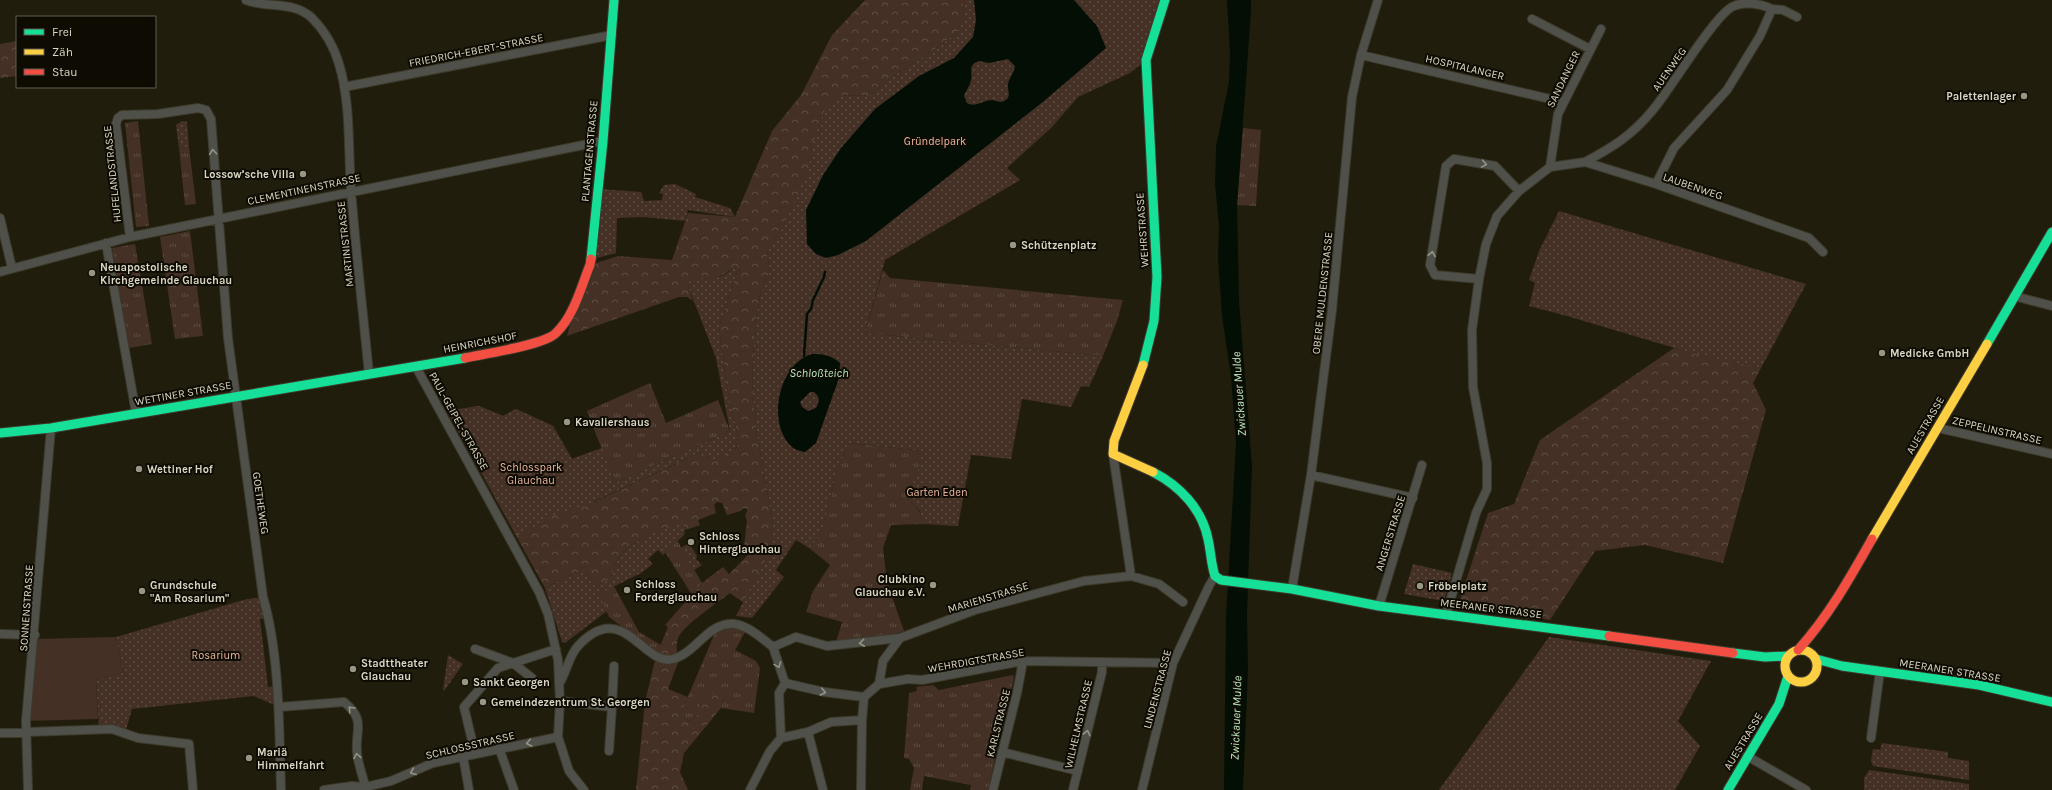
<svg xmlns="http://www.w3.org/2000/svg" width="2052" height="790" font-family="Karla,sans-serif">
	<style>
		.grass { fill: url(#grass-tufts) }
		.forest { fill: url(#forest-crowns) }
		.park { fill: url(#park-dots) }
		.pitch { fill: #443025 }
		.water { fill: #030f04; fill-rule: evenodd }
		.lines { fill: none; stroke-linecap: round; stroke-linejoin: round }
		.stream { stroke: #030f04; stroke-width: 2.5 }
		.street-casing { stroke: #3d3a2b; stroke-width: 10 }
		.fast-casing { stroke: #3d3a2b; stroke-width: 11 }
		.slow-casing { stroke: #3d3a2b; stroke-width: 11 }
		.jam-casing { stroke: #3d3a2b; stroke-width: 11 }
		.street { stroke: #4f504a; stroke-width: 8 }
		.fast { stroke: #16e098; stroke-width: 9 }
		.slow { stroke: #ffcf43; stroke-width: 9 }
		.jam { stroke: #f24e42; stroke-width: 9 }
		.oneway { stroke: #959488 }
		.poi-dot { fill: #9a9685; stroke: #0e0c02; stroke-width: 1.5 }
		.labels { text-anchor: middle; stroke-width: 4; stroke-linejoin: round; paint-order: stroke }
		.street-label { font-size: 11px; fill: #dbd7c6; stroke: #0e0c02 }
		.poi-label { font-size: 11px; font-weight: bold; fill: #dbd7c6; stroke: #0e0c02; text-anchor: start }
		.park-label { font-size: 11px; fill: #efb8a0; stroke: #0e0c02 }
		.water-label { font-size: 12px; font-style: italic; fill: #b7e7c1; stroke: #0e0c02 }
	</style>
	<defs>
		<pattern id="grass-tufts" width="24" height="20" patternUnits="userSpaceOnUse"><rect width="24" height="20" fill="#443025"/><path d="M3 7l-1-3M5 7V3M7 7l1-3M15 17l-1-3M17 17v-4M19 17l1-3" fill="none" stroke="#5e4d43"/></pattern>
		<pattern id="forest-crowns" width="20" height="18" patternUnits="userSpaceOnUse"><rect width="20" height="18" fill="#443025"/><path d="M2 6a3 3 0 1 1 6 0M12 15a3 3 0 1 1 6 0" fill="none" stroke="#5e4d43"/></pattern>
		<pattern id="park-dots" width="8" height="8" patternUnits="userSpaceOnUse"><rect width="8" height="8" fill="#443025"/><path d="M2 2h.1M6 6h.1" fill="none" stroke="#5e4d43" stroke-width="1.8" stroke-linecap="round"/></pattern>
	</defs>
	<rect width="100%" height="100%" fill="#211d0c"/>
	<path class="grass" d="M138 121 149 226 136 227 125 123Z
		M1243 128 1261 130 1256 206 1237 205Z
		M189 147 196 204 185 205 179 148Z
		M190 231 203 336 175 339 160 237Z
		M135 244 152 344 129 348 112 248Z
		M883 270 890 278 1123 300 1117 321 1103 356 865 333Z
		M650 383 666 423 718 400 730 431 615 483 587 411Z
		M849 443 924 451 917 474 906 497 920 512 923 524 891 525 883 548 887 582 904 631 895 634 836 642 842 622 806 612 813 591 830 565 809 548 822 533 837 470Z
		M677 540 702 583 692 595 665 552Z
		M610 579 639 632 661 645 657 653 609 617 595 586Z
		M737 626 747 629 735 650 756 661 760 668 754 713 721 708 725 696 699 704V713L690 721 681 718V713L717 628Z
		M1013 675 1014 678 988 790H970L971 785 924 776 922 790H910L914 768 909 759 904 758 909 693 917 691 916 687 933 685 939 690Z"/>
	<path class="forest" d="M865 0H963L964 15 957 33 931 52 892 77 868 96 840 95 811 147 810 170 782 229 769 247 767 254 770 270 760 296 755 324 752 383 757 435 773 523 767 557 744 603 730 593C718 602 686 624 679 636 676 641 676 654 679 660L668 689 688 697 681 713V718L690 721 699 713V704L709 693 725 696 721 708 684 753 680 772 688 790H636L645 702 656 656 668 627 665 625 702 583 723 567 729 574 749 554 744 547 747 521 745 515 748 509 743 508 741 511 727 515 722 503 717 502 714 505 716 513 698 520 700 525C671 537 643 528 619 557 614 563 614 572 610 579L595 586 588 575 579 572 545 588 447 411 479 406 503 416 516 409 553 426 572 459 596 450 594 502 701 452 705 453 708 458 736 448 738 443V437L727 387 719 327 737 272 741 270 739 265 715 279 688 286 693 301 687 297H679L567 336 576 301 590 265 618 256 672 260 688 213 735 217 772 131 801 95 832 35Z
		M17 41V76L0 78V44Z
		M1674 348 1761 368 1753 383 1766 410 1723 563 1645 545 1595 551 1550 620 1458 605 1488 513 1514 504 1540 440Z"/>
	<path class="park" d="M963 0H1165L1146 60 1130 73 1078 97 1051 128 1007 168 1020 180 885 260 865 333 1103 356 1089 387 1081 386 1071 407 1022 399 1011 459 971 455 958 526 923 524 920 511 906 497 917 474 923 451 849 443 837 470 822 533 809 548 796 540 776 570 784 577 752 618 736 616 767 557 773 523 757 435 752 383 755 324 760 296 770 270 767 254 769 247 782 229 809 170 811 147 827 105 840 95 868 96 892 77 931 52 957 33 964 15Z
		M182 121 187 122 189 147 179 148 176 125Z
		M675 184 696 194 695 197 730 208 735 217 688 210 685 221 644 217 617 218 616 253 590 260 601 189 641 192 644 201 662 200 663 194 659 193 664 185Z
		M1559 211 1806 284 1761 368 1695 354 1567 316 1529 306 1535 283 1529 280 1539 251Z
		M737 265 741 266V270L737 272 719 327 727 387 738 437C739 452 725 455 713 461L701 452 580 508 558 513 518 536 447 411 479 406 503 416 516 409 553 426 572 459 602 448 615 483 730 431 716 358 688 286V282L702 278C715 283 729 272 737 265Z
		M682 522 685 528 684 535 663 555 658 550 648 559 653 564 641 573 599 594 607 611 565 643 562 642 545 588 579 572 588 575 595 586 610 579C614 572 614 563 620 556 635 538 661 531 682 522Z
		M689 543 697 556 696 559 702 565 694 570 681 548Z
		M1413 564 1452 573 1444 601 1404 594Z
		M263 597 269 618 260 619 268 687 276 686 279 707 254 696 132 709 125 733 99 729 96 680 123 672 116 637 247 599Z
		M1549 637 1711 661 1678 721 1700 746 1675 790H1439Z
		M448 655 463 664 444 691 443 690Z
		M1882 743 1948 752V758L1969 761V780L1873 766 1871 761 1873 749 1880 750Z
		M1869 770 1969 784V790H1864V778Z"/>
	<path class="pitch" d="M116 637 123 672 96 680 98 719 26 721 35 639Z"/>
	<path class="water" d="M974 0H1074L1097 26 1106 48 1044 101 866 241 838 255 826 258 816 254 807 244 806 210 823 175 841 148 875 109 919 76 954 58 973 37 976 20ZM1008 59 1015 66C1014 73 1009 78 1008 84 1007 89 1011 95 1007 99 1002 104 997 101 992 100 984 100 975 108 967 103L964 96C966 90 970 86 971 80 973 72 967 65 979 61L989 63Z
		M1227 0H1251V11L1237 205 1239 301 1252 466 1247 616 1248 669 1243 790H1224L1226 618 1236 443 1231 376 1222 316 1218 258 1219 226 1215 184 1216 147 1229 82 1230 52Z
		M812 354C823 354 831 355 840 363L839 378 816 443 805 452C799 451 793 449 789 444 767 419 780 363 812 354ZM810 392H814C821 398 819 401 816 408L808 411 802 407 800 402Z"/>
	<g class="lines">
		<path class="stream" d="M804 356 807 314 811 309 813 300 824 277 825 272"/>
		<defs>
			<path id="street" d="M246 0C268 9 293 0 312 18 324 30 334 47 339 64 351 103 348 150 351 190 356 252 363 313 369 374
				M1772 9 1783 10 1797 17
				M1532 19 1590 49
				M1361 55 1563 102
				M344 87 612 35
				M1585 162C1613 147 1631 136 1652 111 1669 92 1716 12 1734 6 1745 1 1762 4 1772 9L1760 36 1727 90 1674 148 1656 184
				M1550 167 1558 114 1601 29
				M0 218 12 268
				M130 237 116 124 118 118 122 115 158 114 198 108 206 110 211 119 228 338 263 597C280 655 279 729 281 790
				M106 243 136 413
				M0 272 130 237 603 141
				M1479 279 1435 275 1430 265 1446 166 1454 159 1495 166 1519 191
				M2014 296 2052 306
				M416 367 539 592 548 614 558 660 560 701 558 737 569 771 584 790
				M1938 428 2052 454
				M1113 454 1131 576
				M1311 475 1413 498
				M1292 589 1311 475 1332 310 1352 97 1361 55 1378 0
				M1379 606 1422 465
				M1446 615 1476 513 1487 489V463L1473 387 1472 330 1479 279 1486 244 1497 216 1519 191 1550 167 1585 162 1656 184 1809 238 1823 252
				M0 634 35 635
				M773 647 796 637 827 646 900 638 975 610 1084 581 1131 576 1159 584 1183 602
				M773 647 785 683
				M475 649 513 663 532 678
				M785 683 824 692 864 697
				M559 684C567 672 568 657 578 646 623 597 643 667 673 659 685 656 694 646 703 638 731 611 748 627 773 647
				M879 684 908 679 922 680 1023 661 1173 663
				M560 701 612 707 614 666
				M279 707 344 702C369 722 352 733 358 759 360 770 364 780 366 790
				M808 732 823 790
				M0 733 112 729 138 738 189 744 193 790
				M781 738 808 732 831 722 862 720
				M1871 738 1880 671
				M499 748 514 790
				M609 751 612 707
				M1002 752 1078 771
				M475 753 464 707 498 668 556 649
				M463 756 469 790
				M1747 756 1806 790
				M28 790 26 721 51 428
				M324 790 352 786 365 787 391 781 433 763 558 737
				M750 790 770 751 781 738 779 693 785 683
				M861 790 862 720 864 697 879 684 883 661 900 638
				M993 790 1017 693 1023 661
				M1073 790 1102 672V662
				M1142 790 1173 663 1209 586 1215 576"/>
			<path id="fast" d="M591 259 603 141 614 0
				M1987 344 2052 232
				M1143 365 1154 321 1157 277 1146 60 1165 0
				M0 433 51 428 465 358
				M1153 472C1180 486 1202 509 1208 539 1211 552 1211 564 1215 576L1221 580 1292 589 1379 606 1609 636
				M1733 653 1765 657 1788 656
				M1816 659 1842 666 1979 685 2052 702
				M1728 790 1779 704 1788 676"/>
			<path id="slow" d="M1143 365 1114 441 1113 454 1153 472
				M1872 539 1987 344
				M1785 666a16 16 0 1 1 32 0a16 16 0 1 1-32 0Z"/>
			<path id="jam" d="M465 358C483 354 545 345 556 333 574 316 581 287 590 265L591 259
				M1609 636 1733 653
				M1798 650C1828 617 1850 578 1872 539"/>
		</defs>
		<use href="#street" class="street-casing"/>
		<use href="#fast" class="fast-casing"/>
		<use href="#slow" class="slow-casing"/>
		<use href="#jam" class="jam-casing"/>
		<use href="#street" class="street"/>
		<use href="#fast" class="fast"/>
		<use href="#slow" class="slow"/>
		<use href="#jam" class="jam"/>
	</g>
	<defs><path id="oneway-chevron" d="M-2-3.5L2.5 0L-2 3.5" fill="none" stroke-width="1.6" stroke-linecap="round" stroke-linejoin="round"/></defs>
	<g class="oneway">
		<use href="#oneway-chevron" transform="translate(213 152) rotate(-94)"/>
		<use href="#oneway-chevron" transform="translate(1484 164) rotate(10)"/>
		<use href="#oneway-chevron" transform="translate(1432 254) rotate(-80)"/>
		<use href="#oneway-chevron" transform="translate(862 643) rotate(174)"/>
		<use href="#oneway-chevron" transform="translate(778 665) rotate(69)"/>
		<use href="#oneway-chevron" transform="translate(823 692) rotate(11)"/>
		<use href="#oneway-chevron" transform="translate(351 709) rotate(-133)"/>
		<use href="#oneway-chevron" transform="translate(1087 733) rotate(-77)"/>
		<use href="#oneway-chevron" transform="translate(529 743) rotate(169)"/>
		<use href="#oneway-chevron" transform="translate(357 756) rotate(-99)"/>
		<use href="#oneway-chevron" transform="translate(413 772) rotate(157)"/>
	</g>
	<g class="poi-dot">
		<circle cx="2024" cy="96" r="4"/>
		<circle cx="303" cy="174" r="4"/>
		<circle cx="1013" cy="245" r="4"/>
		<circle cx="92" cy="273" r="4"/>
		<circle cx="1882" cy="353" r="4"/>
		<circle cx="567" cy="422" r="4"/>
		<circle cx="139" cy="469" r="4"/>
		<circle cx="691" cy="542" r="4"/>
		<circle cx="933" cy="585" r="4"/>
		<circle cx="1420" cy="586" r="4"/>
		<circle cx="627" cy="590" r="4"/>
		<circle cx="142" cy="591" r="4"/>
		<circle cx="353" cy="669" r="4"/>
		<circle cx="465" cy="682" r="4"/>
		<circle cx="483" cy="702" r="4"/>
		<circle cx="249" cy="758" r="4"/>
	</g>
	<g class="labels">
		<g class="street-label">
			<text transform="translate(476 50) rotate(-11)" y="4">FRIEDRICH-EBERT-STRASSE</text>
			<text transform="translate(1465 67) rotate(13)" y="4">HOSPITALANGER</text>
			<text transform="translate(1669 69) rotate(-55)" y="4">AUENWEG</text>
			<text transform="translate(1563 79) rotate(-64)" y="4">SANDANGER</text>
			<text transform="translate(589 151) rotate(-85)" y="4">PLANTAGENSTRASSE</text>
			<text transform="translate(112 174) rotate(-96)" y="4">HUFELANDSTRASSE</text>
			<text transform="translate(1693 186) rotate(19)" y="4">LAUBENWEG</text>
			<text transform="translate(304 189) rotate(-12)" y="4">CLEMENTINENSTRASSE</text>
			<text transform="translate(1142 230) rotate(-94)" y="4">WEHRSTRASSE</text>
			<text transform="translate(345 244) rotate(-96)" y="4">MARTINISTRASSE</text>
			<text transform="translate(1322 293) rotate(-84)" y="4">OBERE MULDENSTRASSE</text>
			<text transform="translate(480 342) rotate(-11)" y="4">HEINRICHSHOF</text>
			<text transform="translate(183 393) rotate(-10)" y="4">WETTINER STRASSE</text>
			<text transform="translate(459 421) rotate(61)" y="4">PAUL-GEIPEL-STRASSE</text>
			<text transform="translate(1925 425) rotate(-60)" y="4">AUESTRASSE</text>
			<text transform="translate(1997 430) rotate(13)" y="4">ZEPPELINSTRASSE</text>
			<text transform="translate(261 503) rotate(82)" y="4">GOETHEWEG</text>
			<text transform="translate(1390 533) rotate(-73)" y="4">ANGERSTRASSE</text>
			<text transform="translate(988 597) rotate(-17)" y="4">MARIENSTRASSE</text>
			<text transform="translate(26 608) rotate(-86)" y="4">SONNENSTRASSE</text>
			<text transform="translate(1491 608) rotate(7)" y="4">MEERANER STRASSE</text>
			<text transform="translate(976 660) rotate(-10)" y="4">WEHRDIGTSTRASSE</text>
			<text transform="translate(1950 670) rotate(9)" y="4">MEERANER STRASSE</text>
			<text transform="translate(1157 689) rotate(-75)" y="4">LINDENSTRASSE</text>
			<text transform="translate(998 723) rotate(-76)" y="4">KARLSTRASSE</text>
			<text transform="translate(1078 724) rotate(-77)" y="4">WILHELMSTRASSE</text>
			<text transform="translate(1743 741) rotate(-59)" y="4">AUESTRASSE</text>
			<text transform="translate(470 745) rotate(-13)" y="4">SCHLOSSSTRASSE</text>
		</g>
		<g class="poi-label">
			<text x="2016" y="100" text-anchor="end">Palettenlager</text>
			<text x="295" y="178" text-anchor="end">Lossow’sche Villa</text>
			<text x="1021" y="249">Schützenplatz</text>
			<text x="100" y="271">Neuapostolische<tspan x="100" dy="13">Kirchgemeinde Glauchau</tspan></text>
			<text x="1890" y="357">Medicke GmbH</text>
			<text x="575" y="426">Kavaliershaus</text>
			<text x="147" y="473">Wettiner Hof</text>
			<text x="699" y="540">Schloss<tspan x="699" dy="13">Hinterglauchau</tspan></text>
			<text x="925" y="583" text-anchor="end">Clubkino<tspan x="925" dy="13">Glauchau e.V.</tspan></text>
			<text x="635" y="588">Schloss<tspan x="635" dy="13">Forderglauchau</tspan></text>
			<text x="150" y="589">Grundschule<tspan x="150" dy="13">"Am Rosarium"</tspan></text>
			<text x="1428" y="590">Fröbelplatz</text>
			<text x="361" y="667">Stadttheater<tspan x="361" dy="13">Glauchau</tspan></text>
			<text x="473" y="686">Sankt Georgen</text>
			<text x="491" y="706">Gemeindezentrum St. Georgen</text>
			<text x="257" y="756">Mariä<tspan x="257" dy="13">Himmelfahrt</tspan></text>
		</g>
		<g class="park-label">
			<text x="935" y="145">Gründelpark</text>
			<text x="531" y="471">Schlosspark<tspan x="531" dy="13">Glauchau</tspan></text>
			<text x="937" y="496">Garten Eden</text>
			<text x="216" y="659">Rosarium</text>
		</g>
		<g class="water-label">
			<text x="819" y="377">Schloßteich</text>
			<text transform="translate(1239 394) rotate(-94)" y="4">Zwickauer Mulde</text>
			<text transform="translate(1236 718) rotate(-88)" y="4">Zwickauer Mulde</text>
		</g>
	</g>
	<rect x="16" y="16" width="140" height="72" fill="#0e0c02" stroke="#605d50"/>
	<rect x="24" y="29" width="20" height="6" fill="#16e098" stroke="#605d50"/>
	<text x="52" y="36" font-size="12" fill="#dbd7c6">Frei</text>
	<rect x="24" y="49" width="20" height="6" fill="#ffcf43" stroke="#605d50"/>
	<text x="52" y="56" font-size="12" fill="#dbd7c6">Zäh</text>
	<rect x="24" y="69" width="20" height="6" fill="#f24e42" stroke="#605d50"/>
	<text x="52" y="76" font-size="12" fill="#dbd7c6">Stau</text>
</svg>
